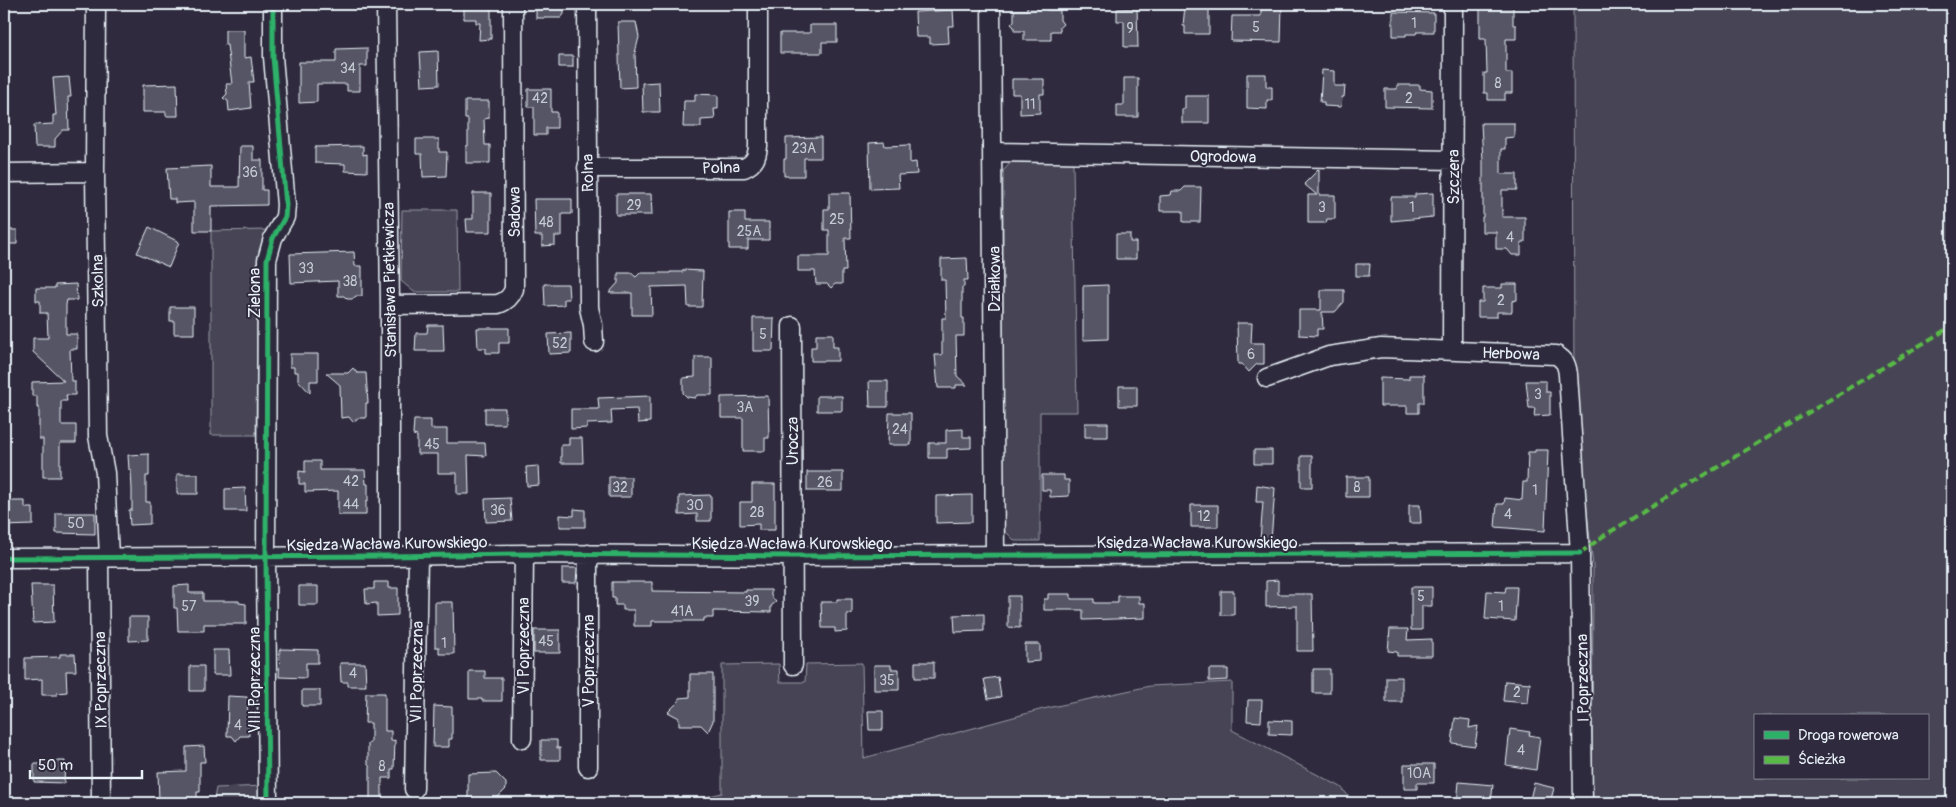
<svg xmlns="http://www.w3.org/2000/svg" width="1956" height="807" font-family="Pangolin,sans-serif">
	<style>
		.green { fill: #464455; stroke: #979aa6; fill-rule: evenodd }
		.building { fill: #575565; stroke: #e8f1f8 }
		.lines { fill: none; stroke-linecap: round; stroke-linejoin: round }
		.street-casing { stroke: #e8f1f8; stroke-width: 21 }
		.street { stroke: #2f2a3d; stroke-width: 18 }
		.quiet { stroke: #58b947; stroke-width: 4; stroke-dasharray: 8 4; stroke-linecap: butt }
		.cycleway-casing { stroke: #2f2a3d; stroke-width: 8 }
		.cycleway { stroke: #2db169; stroke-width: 5 }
		.labels { text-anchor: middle; stroke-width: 4; stroke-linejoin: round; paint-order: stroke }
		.number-label { font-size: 14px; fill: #c4cad3 }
		.street-label { font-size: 16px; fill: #e8f1f8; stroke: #2f2a3d }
	</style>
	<rect width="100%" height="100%" fill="#2f2a3d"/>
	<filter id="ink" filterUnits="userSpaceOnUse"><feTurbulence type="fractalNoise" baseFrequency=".02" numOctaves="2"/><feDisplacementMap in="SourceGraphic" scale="10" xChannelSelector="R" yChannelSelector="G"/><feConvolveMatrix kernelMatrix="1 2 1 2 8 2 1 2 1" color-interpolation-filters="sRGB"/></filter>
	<g filter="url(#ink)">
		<path class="green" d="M1573 4H1952V803H1592L1593 566 1574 395ZM1755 716H1927V778H1755Z
			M1012 161 1073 163 1077 412H1040V541H1015L1003 529V171Z
			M402 210H457L458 292H414L401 281Z
			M267 230 257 283 256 435H211V231Z
			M862 663 864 758 1043 709 1150 686 1232 682V730L1341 787 1354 803H680L722 793V665L779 664 780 682H805L806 664Z
			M264 786V803H213L216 788Z"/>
		<path class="building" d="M464 4H491V39L479 40 480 23H476V19H464Z
			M536 4H560L564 8V14L561 18H536Z
			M1027 4H1047V10H1060V20L1063 24 1060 27V31H1051V40H1024V31H1014V27L1011 24 1014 21V10H1027Z
			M1261 4H1282L1281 42 1231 41 1232 16H1261Z
			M1480 4H1513V25H1516V39H1506V73H1512V93H1505V100H1488V93H1484V73H1487L1486 39H1480Z
			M1185 6H1209V34H1185V26H1183Z
			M1137 8 1138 47H1124V21H1117V9Z
			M953 10 954 26H948L949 43 930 44V37H916L915 12Z
			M1393 12 1434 13V32H1417L1416 34H1406V36H1393Z
			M618 22H636L639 37 635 53 636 87 620 88Z
			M810 25H837V42H822V53H780V33H810Z
			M225 30H244V58L251 57 254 82H249L251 108 229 111 228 101 223 98 227 94 226 84H232L227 45H225Z
			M367 48V66H360V91H347V84H317V102L299 103V62H336V49Z
			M438 51 439 85 422 86 420 52Z
			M559 56H573V67H559Z
			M1322 70 1334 71V86H1345L1344 97H1342L1341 107 1324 106V102H1320Z
			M1247 74H1266V87H1272V100H1267V109L1247 108Z
			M69 77 71 97H68L69 130H63L55 139V147H35L34 125 53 124V115H56L53 78Z
			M1124 78H1138V117H1117V105H1124Z
			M1012 79H1044V94H1040V113L1020 114V94H1012Z
			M659 82 660 112H643L642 83Z
			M177 84 178 116H166V112H143V85Z
			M1397 85H1420V89L1432 90V108L1385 107V89H1397Z
			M528 89H551V112H557V128H546V135H534V107H528Z
			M695 94 718 95V109H714L715 119 701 120V127H683L684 101H695Z
			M1185 96H1209V123H1182V109H1185Z
			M465 101H489V118L484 119 485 145H490V163H466V146H468V119H465Z
			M1481 123H1514V137L1505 138V149H1501V174H1517V190H1502V217H1525V242H1521V255H1512L1507 249H1496V232H1482V217H1483V161Z
			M821 137V158H804V176H784V159H786V138Z
			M416 139H439V152H447L446 176 423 177 422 154H416Z
			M884 142 885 146 910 145V163L916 162 917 174 898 175 899 188 870 189 869 143Z
			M240 146H253V160H262V190H267V205L211 206V231H194V202L175 203V199H169L167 168 211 166V187H239Z
			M363 146V155L367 154V172L345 171V164L315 163V147Z
			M1319 169V195H1335V219H1327L1326 223H1308V195H1317L1304 184Z
			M1185 187H1201L1200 222H1183V211H1160V196L1171 195 1172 191H1181Z
			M473 193H491V232H467L466 219H473Z
			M829 193H850L851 238H845L846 271H842V284H835L831 288 827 284H816L815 271H798V256H829V230H824V209H829Z
			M1433 193V217L1391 221V197H1415V194Z
			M616 194H651L652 215H616Z
			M534 199H572V214H562V236H555V245L542 246V236H535Z
			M729 212H745V222H769V240H748V249H729Z
			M149 227 179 242 169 267 137 253Z
			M4 230H17V244H4Z
			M1116 234H1130V242H1136V259H1116Z
			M354 252 355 266H362V296H356L352 299H347L344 296H338V281L291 283 290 254Z
			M967 258 968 280H964V287H962V318H964V336H956L957 376 967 385H956V388H938L935 355H942V318H946L945 280H941V259Z
			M1356 264H1370L1369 276H1356Z
			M683 270 703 271 702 307H688L687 286 651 287 652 315H632V293H609L618 283V273H631L636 277 640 273H670V272H683Z
			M76 284 77 300H67L66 305V334H77V349H70L71 381H75V395H66L67 401H61V425H76V443H60V477H43V439H39V407H37V396H32V382L64 381 33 352V338H48L47 313H40V301H36V288H55V285Z
			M544 284H568L569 299H564V305L545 306Z
			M1502 284H1517V300L1512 301V312H1497V317H1478V302H1483V288H1502Z
			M1108 285V339L1083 340V286Z
			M1321 290H1344V302L1335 312H1322L1323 329H1317V336L1299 335V310H1321Z
			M170 307H194V334H174V321H170Z
			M753 318H774L773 351H753Z
			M1237 323H1252L1251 343H1264V364H1257L1249 372 1242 364H1238Z
			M428 325H443L444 351H415L416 333H427Z
			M477 328H509V343H499V353H486V348H478Z
			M571 333V353L549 354 548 334Z
			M816 334H833V347H838V361H811V347H816Z
			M290 354H318V381H310V393L298 380V372H294V367H290Z
			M695 357H712V395H697L695 398 687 397 683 393V378L695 377Z
			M353 368 357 373H366L368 403H366V418H358L353 422 349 417 341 418 340 385 326 373H348Z
			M1409 375H1424V403H1419V413H1407V406H1380V378L1409 379Z
			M869 381H888V407H870Z
			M1526 381H1546V392H1550V415L1534 416 1535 408H1529Z
			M1119 386H1137V406H1119Z
			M650 396V422L638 423 637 409 611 410 612 423 587 424V428L571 429V409H599L598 398Z
			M768 396 769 438H765V451H743V418H721V397Z
			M817 396H842V411H817Z
			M485 408H505V424H485Z
			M889 413H911V445H888Z
			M414 420H431V429H447V443H485L486 456 468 455 469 494H457V473H438V454H417V436L413 435Z
			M1085 423H1108V437H1085Z
			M963 429V437H971V448L947 449V458H929V443H946V430Z
			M569 438H582L583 463H561V445H569Z
			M1254 450H1272V464H1254Z
			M1535 450H1548L1545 531 1495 527 1497 504H1504L1505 498 1522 500 1523 482H1527L1528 452H1535Z
			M149 454V476H146V502H150V524L130 525 129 510H132V489L131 470H129L128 455Z
			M1301 456H1312V487H1301Z
			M305 461H320V470H365L366 484H368V501H366V515H338V491L305 492V484H299V471L305 472Z
			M538 466 539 485 527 486 526 467Z
			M807 472H843V491H807Z
			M177 474H198V494H177Z
			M1042 475H1064V480H1069V496L1050 497V490H1042Z
			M609 477H631V497H609Z
			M1346 477H1369V497H1346Z
			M752 484H775V530H759V524L740 525V502H752Z
			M1257 485 1275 488 1271 541 1260 540 1263 502H1256Z
			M245 488 246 511H225V489Z
			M711 495V521H697V514L679 515V496Z
			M972 495V522L936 523V496Z
			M510 498 512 521 486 522 485 499Z
			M4 501H25V508H33V525L4 526Z
			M1191 505H1218V527H1191Z
			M1409 505H1420L1421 523H1409Z
			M574 509 585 510V527H560V515L574 516Z
			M56 513H95V534L56 533Z
			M562 568H577L576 583H562Z
			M1278 580V594H1312L1313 651H1297V606L1266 607V581Z
			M374 582H389V588H398V615L377 616V603L366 604 365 589H374Z
			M612 582H652V591L746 592V590H771V596L776 602 771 606V612L713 611V618H704V621H652V626H634V610H623V605H615V598H612Z
			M31 585H53L54 622 33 623Z
			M189 585V593H203V601H239V603L246 604V624H204V631H178L177 608H174V586Z
			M299 586H318V605H299Z
			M1411 587H1432V606H1422V630H1411Z
			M1506 587H1517L1515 621 1485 619 1487 591 1505 592Z
			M1221 591H1234V615H1221Z
			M1048 594H1071V599H1094V603H1118V596H1139V603H1145V618L1083 620V610H1044V599H1048Z
			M1008 596H1020V628L1008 627Z
			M837 599H852V614H847V631L835 632V628H822L821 602H837Z
			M435 602H453L454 654H439V647H435Z
			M984 614V631L955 632 954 615Z
			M129 617H148V640L129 641Z
			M1390 629H1408L1407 640 1432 639V656H1397V652L1388 651Z
			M534 630H560V653H534Z
			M1025 644H1040V661L1025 662Z
			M280 649 318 650V663H306V678L279 677Z
			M213 650H229L230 675H213Z
			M60 654H75L76 671H66L67 692 57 693V695H42V679L25 680V658L60 657Z
			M915 662H934V678H915Z
			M340 663H365L366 686H348V682H341Z
			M874 665H891V669H899V690H874Z
			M190 666H204V691H190Z
			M1209 669H1228V680L1209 681Z
			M1313 669H1330V693H1313Z
			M469 671H485V678H502V701H482V699H469Z
			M690 674H713V721L708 732 701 725H679V718L668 712 679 701V698L690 697Z
			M998 677 1001 697 988 699 984 679Z
			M1386 677H1402V702H1386Z
			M1505 681 1530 683 1528 703 1503 701Z
			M302 690H320V706H302Z
			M366 693H385V731H391V741L395 740 394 769H391V778H382V803H370V767L368 765V744L371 742V723H365Z
			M228 696 247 697 249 736H240L236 741 232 736H227Z
			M1248 700H1262L1261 722 1247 721Z
			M434 706 452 707V739H449V747H433Z
			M868 711H883V730H869Z
			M1455 718 1470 720 1469 728 1478 726 1475 746 1452 743Z
			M1269 720 1292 721V735L1269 734Z
			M1510 729 1530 732 1529 735 1540 737 1536 770 1506 765Z
			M541 740H557V748H560V760H541Z
			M204 746 205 762H200V792H197V803H162V801H159L158 772 186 771V747Z
			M50 761H65L64 783 34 782V764H50Z
			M1404 764H1434V783H1417V789H1404Z
			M496 773 506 783V789L497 798 468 799V774Z
			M1459 782 1493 785 1491 803H1457Z
			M1534 783 1554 788 1550 803H1529Z"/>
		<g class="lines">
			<defs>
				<path id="street" d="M96 4 95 172 98 436 105 473 109 557
					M386 4 390 305V556
					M587 4 589 308 593 325 594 342
					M991 4 995 555
					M993 152 1454 160
					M587 168H744C755 163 757 157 758 146V4
					M4 173 95 172
					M390 305 498 304C507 301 511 297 514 289L513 4
					M792 326 793 665
					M1452 350 1453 4
					M1267 378 1329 356 1381 348 1556 355C1565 360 1567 365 1568 375L1580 553 1583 803
					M588 554V767
					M4 558 390 556 524 554 793 556 1580 553
					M99 558 101 803
					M522 739 524 554
					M414 789 418 556
					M268 803 266 557 267 260 273 238 285 217 286 205 273 57V4"/>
			</defs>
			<use href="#street" class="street-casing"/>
			<use href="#street" class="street"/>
			<path class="quiet" d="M1580 553 1605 535 1952 326"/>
			<defs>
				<path id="cycleway" d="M4 558 390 556 524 554 793 556 1580 553
					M268 803 266 557 267 260 273 238 285 217 286 205 273 57V4"/>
			</defs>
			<use href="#cycleway" class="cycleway-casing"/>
			<use href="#cycleway" class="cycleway"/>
		</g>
	</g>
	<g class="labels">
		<g class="number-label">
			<text x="1414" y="28">1</text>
			<text x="1256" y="32">5</text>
			<text x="1130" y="33">9</text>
			<text x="348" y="73">34</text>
			<text x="1498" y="88">8</text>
			<text x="540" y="103">42</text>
			<text x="1409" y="103">2</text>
			<text x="1030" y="109">11</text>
			<text x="804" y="153">23A</text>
			<text x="250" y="177">36</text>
			<text x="634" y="210">29</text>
			<text x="1322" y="212">3</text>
			<text x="1412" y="212">1</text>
			<text x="837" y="224">25</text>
			<text x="546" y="227">48</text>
			<text x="749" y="236">25A</text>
			<text x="1510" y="242">4</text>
			<text x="306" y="273">33</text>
			<text x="350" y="286">38</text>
			<text x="1501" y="305">2</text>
			<text x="763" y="339">5</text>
			<text x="560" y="348">52</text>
			<text x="1251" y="359">6</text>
			<text x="1538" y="399">3</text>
			<text x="745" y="412">3A</text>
			<text x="900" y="434">24</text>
			<text x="432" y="449">45</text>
			<text x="351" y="486">42</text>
			<text x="825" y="487">26</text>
			<text x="620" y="492">32</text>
			<text x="1357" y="492">8</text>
			<text x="1535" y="495">1</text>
			<text x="351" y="509">44</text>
			<text x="695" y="510">30</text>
			<text x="498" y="515">36</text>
			<text x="757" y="517">28</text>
			<text x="1508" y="519">4</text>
			<text x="1204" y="521">12</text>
			<text x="76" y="528">50</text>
			<text x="1421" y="601">5</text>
			<text x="752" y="606">39</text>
			<text x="189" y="611">57</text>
			<text x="1501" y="611">1</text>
			<text x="682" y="616">41A</text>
			<text x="546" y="646">45</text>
			<text x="444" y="648">1</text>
			<text x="353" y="678">4</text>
			<text x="887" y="685">35</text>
			<text x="1517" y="697">2</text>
			<text x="238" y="730">4</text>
			<text x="1521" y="755">4</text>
			<text x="382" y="771">8</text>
			<text x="1419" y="778">10A</text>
		</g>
		<g class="street-label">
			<text transform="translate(1223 156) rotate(1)" y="6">Ogrodowa</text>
			<text transform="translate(721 167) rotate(-2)" y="6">Polna</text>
			<text transform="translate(587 173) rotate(-91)" y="6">Rolna</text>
			<text transform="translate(1453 177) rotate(-90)" y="6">Szczera</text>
			<text transform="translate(514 212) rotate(-90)" y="6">Sadowa</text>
			<text transform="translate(994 279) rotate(-90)" y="6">Działkowa</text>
			<text transform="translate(389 280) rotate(-91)" y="6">Stanisława Pietkiewicza</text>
			<text transform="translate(97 281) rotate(-91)" y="6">Szkolna</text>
			<text transform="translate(254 293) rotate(-90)" y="6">Zielona</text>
			<text transform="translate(1511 353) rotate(2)" y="6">Herbowa</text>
			<text transform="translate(792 441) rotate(-90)" y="6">Urocza</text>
			<text x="1197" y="548">Księdza Wacława Kurowskiego</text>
			<text transform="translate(387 543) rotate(-1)" y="6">Księdza Wacława Kurowskiego</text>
			<text x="792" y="549">Księdza Wacława Kurowskiego</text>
			<text transform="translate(523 646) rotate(-90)" y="6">VI Poprzeczna</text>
			<text transform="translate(588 661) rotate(-90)" y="6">V Poprzeczna</text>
			<text transform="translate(416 672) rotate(-89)" y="6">VII Poprzeczna</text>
			<text transform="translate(1582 678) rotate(-91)" y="6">I Poprzeczna</text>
			<text transform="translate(100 680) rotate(-91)" y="6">IX Poprzeczna</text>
			<text transform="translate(254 680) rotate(-90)" y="6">VIII Poprzeczna</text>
		</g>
	</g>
	<rect width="1956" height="807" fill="none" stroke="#2f2a3d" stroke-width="20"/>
	<rect x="10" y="10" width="1936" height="787" fill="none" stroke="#e8f1f8" stroke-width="2" filter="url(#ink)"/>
	<rect x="1754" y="714" width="175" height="65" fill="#2f2a3d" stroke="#797a88"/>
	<rect x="1764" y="731" width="25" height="8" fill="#2db169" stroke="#797a88"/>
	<text x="1798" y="740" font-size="15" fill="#e8f1f8">Droga rowerowa</text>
	<rect x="1764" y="756" width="25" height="8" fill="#58b947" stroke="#797a88"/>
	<text x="1798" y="764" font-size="15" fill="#e8f1f8">Ścieżka</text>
	<path d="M30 770v8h112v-8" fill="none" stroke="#e8f1f8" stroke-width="2.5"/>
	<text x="38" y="770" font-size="15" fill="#e8f1f8" stroke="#2f2a3d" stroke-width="4" paint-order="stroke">50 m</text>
</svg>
